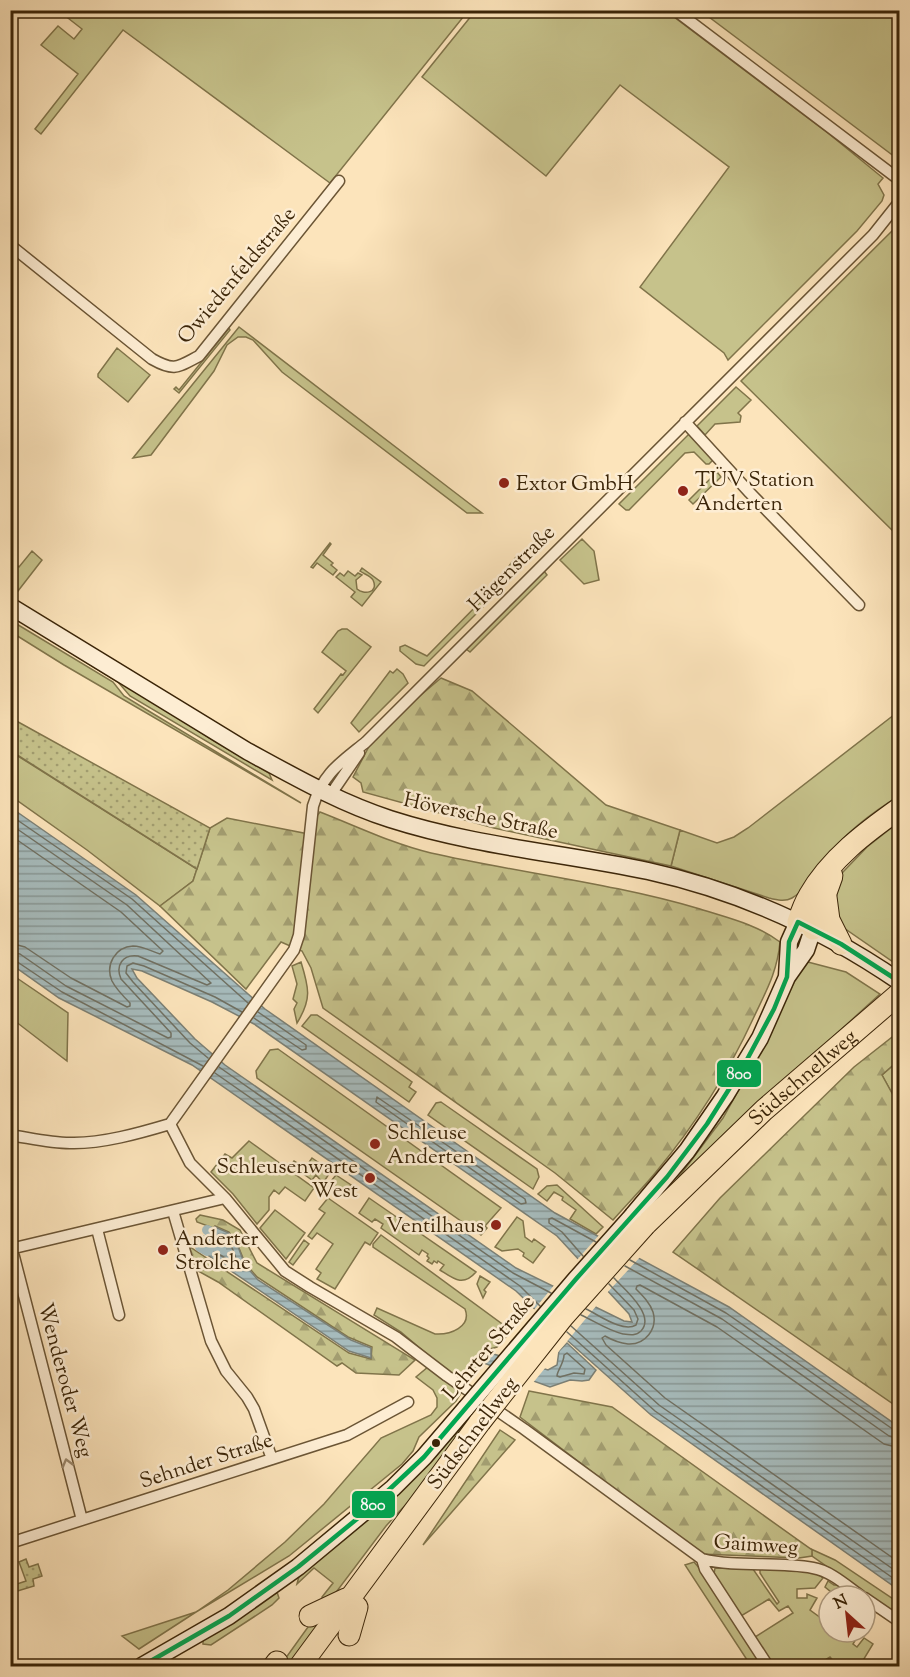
<svg xmlns="http://www.w3.org/2000/svg" width="910" height="1677" font-family="'Sorts Mill Goudy',serif">
	<style>
		.green { fill: #c6c28b; stroke: #80744a; stroke-width: 1.5 }
		.forest { fill: url(#forest-firs); stroke: #80744a; stroke-width: 1.5 }
		.garden { fill: url(#garden-dots); stroke: #80744a; stroke-width: 1.5 }
		.water { fill: url(#water-rules); stroke: #7b7f74; stroke-width: 1.5; fill-rule: evenodd }
		.pier { fill: #fce4bb }
		.lines { fill: none; stroke-linecap: round; stroke-linejoin: round }
		.shore { stroke: #707062; stroke-width: 1.5 }
		.canal { stroke: #a6bbbc; stroke-width: 10 }
		.street-casing { stroke: #6b5535; stroke-width: 13 }
		.secondary-casing { stroke: #3b2508; stroke-width: 19 }
		.highway-casing { stroke: #3b2508; stroke-width: 23 }
		.street { stroke: #fdedd3; stroke-width: 10 }
		.secondary { stroke: #fdedd3; stroke-width: 16 }
		.highway { stroke: #fce4bb; stroke-width: 21 }
		.secondary-bridge-casing { stroke: #3b2508; stroke-width: 19; stroke-linecap: butt }
		.highway-bridge-casing { stroke: #3b2508; stroke-width: 23; stroke-linecap: butt }
		.secondary-bridge { stroke: #fdedd3; stroke-width: 16 }
		.highway-bridge { stroke: #fce4bb; stroke-width: 21 }
		.bus-1-casing { stroke: #fdedd3; stroke-width: 9 }
		.bus-1 { stroke: #00a651; stroke-width: 4.5 }
		.oneway { stroke: #9c896e }
		.poi-dot { fill: #8f2418; stroke: #fdedd3; stroke-width: 2 }
		.bus-dot { fill: #3b2508; stroke: #fdedd3; stroke-width: 2 }
		.labels { text-anchor: middle; stroke-width: 5; stroke-linejoin: round; paint-order: stroke }
		.street-label { font-size: 21px; fill: #3b2508; stroke: #fdedd3 }
		.poi-label { font-size: 21px; fill: #3b2508; stroke: #fdedd3; text-anchor: start }
		.line-badge { stroke: #fdedd3; stroke-width: 2 }
		.badge-label { font-size: 16px; text-anchor: middle; font-weight: bold; fill: #fff }
	</style>
	<defs>
		<pattern id="forest-firs" width="22" height="20" patternUnits="userSpaceOnUse" patternTransform="scale(1.5)"><rect width="22" height="20" fill="#c6c28b"/><path d="M5 1l3.5 6h-7zM16 11l3.5 6h-7z" fill="#a29d70"/></pattern>
		<pattern id="garden-dots" width="8" height="8" patternUnits="userSpaceOnUse" patternTransform="scale(1.5)"><rect width="8" height="8" fill="#c6c28b"/><path d="M2 2h.1M6 6h.1" fill="none" stroke="#a29d70" stroke-width="1.8" stroke-linecap="round"/></pattern>
		<pattern id="water-rules" width="6" height="5" patternUnits="userSpaceOnUse" patternTransform="scale(1.5)"><rect width="6" height="5" fill="#a6bbbc"/><path d="M0 2.5h6" fill="none" stroke="#889897"/></pattern>
	</defs>
	<rect width="100%" height="100%" fill="#fce4bb"/>
	<filter id="stains"><feTurbulence type="fractalNoise" baseFrequency=".00333" numOctaves="4"/><feColorMatrix values="0 0 0 0 .2 0 0 0 0 .09 0 0 0 0 .02 0 0 0 .5 -.17"/></filter>
	<radialGradient id="worn" r=".72"><stop offset=".6" stop-color="#630" stop-opacity="0"/><stop offset="1" stop-color="#630" stop-opacity=".3"/></radialGradient>
	<path class="green" d="M476 10 666 11 828 133 883 178 878 184 884 195 882 201 857 231 728 360 724 353 640 287 729 167 620 85 546 176 422 77Z
		M59 11H468L330 183 123 30 41 134 35 129 78 74 41 45 58 26 74 39 82 29Z
		M701 11H899V160Z
		M899 224V537L741 381Z
		M239 327 470 504 482 513H467L282 372 253 340 246 337H238L227 345 214 371 151 455 133 458Z
		M229 328 230 330 179 393 174 389 176 387 179 390Z
		M117 348 150 375 128 402 98 377V374Z
		M736 387 751 400 738 413 741 416 740 422 715 424 705 435 697 426Z
		M690 433 714 459 709 464H706L694 452 685 453 629 510H626L619 504Z
		M717 472 721 477 693 504 689 500Z
		M582 539 594 551 599 580 584 584 560 560Z
		M330 543 331 544 323 555 333 563 331 565 337 570 333 575 317 563 313 568 311 567Z
		M32 551 42 560 18 591 11 587V560L19 567Z
		M516 557 524 563 522 568 424 666 416 664 400 651V647L405 645 427 656 485 597Z
		M362 568 381 582 362 606 351 597 355 592 336 577 340 573 344 576 348 571 355 576 358 573 362 575 356 580 357 589C364 595 379 593 373 580 371 576 364 574 360 571Z
		M544 571 547 575 470 652 466 649Z
		M13 617 150 699 214 741 269 773 272 780 130 696 118 682Z
		M10 620 113 682 124 696 147 710 301 803 64 665 11 632Z
		M342 629H347L371 647 318 713 314 709 341 674 343 675 346 671 322 652 338 631Z
		M397 669 403 674 408 683 359 732 351 723 390 671 393 673Z
		M899 711V796C873 812 848 831 828 855 817 868 808 889 792 898 785 902 777 900 769 898L671 866 680 830 717 843 734 837 748 828Z
		M10 751 197 869 193 881 160 906 87 850 11 796Z
		M899 822V966L844 928 833 908 837 881 843 872 867 847Z
		M804 961 846 972 880 994 789 1077 660 1202 723 1118 768 1037Z
		M301 962C309 988 312 999 297 1023L294 1009 297 1003 293 999 297 984 292 966Z
		M11 974 68 1013 67 1061 11 1018Z
		M311 1015H317L323 1019 412 1082 409 1087 416 1092 409 1102 302 1026Z
		M278 1049 501 1208 485 1226 487 1228 481 1235 257 1078 256 1071 270 1050Z
		M899 1060V1106L882 1075Z
		M441 1102 537 1169 539 1177 533 1189 428 1115 436 1103Z
		M249 1141 314 1188 305 1201 285 1187 279 1194 274 1190 269 1197V1210L257 1224 233 1194 211 1172 225 1154 232 1158Z
		M312 1158 331 1171 323 1183 316 1175 312 1180 291 1165 294 1161 305 1168Z
		M336 1175 351 1185 343 1195 331 1186 330 1188 327 1186Z
		M557 1185 603 1227 596 1234 570 1219 576 1210 562 1200 563 1197 554 1192 547 1201 538 1194 547 1186Z
		M328 1198 378 1233 370 1245 365 1242 335 1289 317 1279 321 1273 316 1269 333 1244 317 1233 312 1239 308 1236 325 1213 319 1209Z
		M369 1198 476 1272C463 1287 454 1279 440 1270L444 1265 438 1261 437 1263 434 1261 432 1264 427 1261 429 1258 427 1256 428 1254 422 1250 419 1255 381 1228 383 1224 375 1219 372 1222 359 1213Z
		M275 1210 305 1233 286 1259 260 1228Z
		M517 1217 523 1221 525 1237 532 1242 534 1239 545 1247 533 1263 523 1256 524 1253 518 1249 502 1251 495 1247Z
		M381 1235 509 1329 510 1332 497 1347 483 1351 481 1362 456 1401 419 1437 413 1451 402 1464 289 1556 196 1612 139 1649 122 1636 196 1612 228 1590 285 1542 324 1504 381 1438 431 1415 437 1407V1398L433 1390 416 1377 435 1361 401 1332 374 1315 377 1308 435 1334C450 1335 472 1327 465 1309L373 1247V1244Z
		M304 1240 309 1244 293 1265 289 1262Z
		M480 1276 490 1282 484 1290 486 1292 483 1298 477 1284Z
		M472 1417 410 1500 386 1526 331 1599 322 1597 333 1583 314 1568 297 1584 300 1572 451 1434 454 1436Z
		M811 1549 835 1560 899 1603V1617L812 1556Z
		M694 1562 706 1576 764 1666H751L685 1565Z
		M715 1568 753 1569 777 1604 779 1602 760 1573V1569L815 1572 823 1578 815 1588 797 1589V1598H807V1594L817 1598 810 1610 821 1618 829 1609V1632H860L853 1644 857 1647 864 1638 873 1644 862 1662 867 1666H832L836 1664 830 1657 815 1666H773L755 1637 793 1613 788 1606 779 1611 769 1599 741 1616 714 1574Z
		M828 1581 834 1585H839L855 1596H836L825 1587Z
		M277 1592 279 1598 272 1605 211 1645 203 1644V1640Z
		M331 1608 290 1666H280L313 1620Z"/>
	<path class="forest" d="M441 678 472 691 606 805 680 830 671 866 494 828 363 792 361 783 353 777 376 733Z
		M320 812C356 826 393 844 431 853 520 873 612 883 700 909 728 918 756 924 780 942 777 973 766 991 753 1019 728 1073 694 1126 656 1172 642 1189 627 1204 613 1220L555 1173 323 1008 311 968 302 951 281 942 246 989 160 906 193 881 210 828 227 818 314 835 316 817Z
		M896 1034H899V1060L882 1075 899 1106V1408L673 1252 720 1198 854 1067Z
		M200 1215 223 1220 240 1230 257 1263 415 1360 399 1375 356 1373 342 1363 337 1366 218 1282 191 1267 190 1247 349 1353 371 1359 372 1347 348 1337 257 1277 245 1263 237 1243 229 1232 215 1226 213 1228 197 1222 196 1219Z
		M529 1391 612 1407 812 1550V1556L799 1558 700 1554 520 1417Z
		M500 1430 515 1440 423 1545Z"/>
	<path class="garden" d="M11 718 210 828 197 869 11 751Z
		M26 1559 29 1567 38 1564 42 1576 33 1579 34 1586 11 1593V1586L26 1581 19 1562Z"/>
	<path class="water" d="M10 807 136 895 265 1009 555 1213 729 1307 899 1427V1590L651 1415 568 1341 516 1291 192 1065 59 998 11 964ZM132 969 142 971 212 1002 254 1024 557 1236 629 1314 632 1322 624 1321 516 1268 225 1065 195 1039 137 978Z
		M215 1227 229 1233 237 1244 245 1265 258 1280 351 1340 371 1348V1358L349 1351 206 1254Z
		M567 1343 596 1370 589 1380 582 1381 570 1380 550 1387 481 1362 483 1351 548 1370 557 1365 559 1351Z"/>
	<path class="pier" d="M600 1234 615 1242 588 1274 576 1261Z
		M618 1243 641 1256 606 1294 589 1275Z
		M555 1284 572 1293 546 1324 533 1311Z
		M574 1293 597 1305 555 1356 557 1349 564 1341 547 1325Z
		M519 1359 546 1367 532 1384 507 1374Z"/>
	<g class="lines">
		<path class="shore" d="M10 815 132 899 248 1003
			M10 824 127 905 211 983 207 985 138 956C123 954 115 965 121 979L171 1033V1037L168 1038 66 986 20 954 10 952
			M10 835 121 912 163 951 160 954C151 951 142 946 133 946 115 947 105 965 112 981 116 989 123 996 130 1003V1006L127 1007 71 978 25 947 10 943
			M10 960 16 961 62 992 203 1066
			M254 1018 302 1050 306 1049V1045L258 1012
			M208 1058 190 1043 133 982 126 973 127 966 133 963 144 966 215 997 242 1012
			M219 1067 513 1273 551 1293
			M215 1073 520 1286 540 1306
			M377 1097 525 1199 526 1203 521 1204 376 1102Z
			M221 1236C231 1241 234 1252 237 1262L236 1265 214 1251 218 1238Z
			M583 1256 562 1232 549 1223V1219L552 1218 596 1242
			M630 1260 726 1313 894 1430 900 1431
			M625 1266 722 1319 889 1436 900 1439
			M586 1309C599 1315 623 1333 636 1325L638 1319 634 1310 609 1284
			M581 1315C594 1321 609 1331 623 1334 630 1335 636 1336 641 1331 656 1315 624 1289 614 1278
			M571 1326 659 1405 900 1574
			M567 1332 655 1411 900 1583
			M567 1353 585 1369 584 1374 574 1373 560 1377 557 1376C557 1371 564 1363 564 1355Z
			M900 1448 884 1444 717 1327 640 1285 637 1286 636 1289C643 1296 650 1303 653 1312 658 1329 645 1345 628 1344 619 1343 612 1340 605 1336L602 1338 606 1345 665 1398 900 1563"/>
		<path class="canal" d="M207 1230 213 1233
			M202 1240 221 1249
			M200 1247 207 1251"/>
		<defs>
			<path id="street" d="M675 10 897 178 900 183
				M10 245 152 359C175 372 178 367 199 356L339 181
				M685 422 750 493 859 605
				M331 794 359 753
				M170 1124 294 950 299 935 313 806C323 773 340 763 366 742L873 235 900 201
				M170 1124 190 1163 225 1198 285 1271 310 1287 396 1337 447 1376 524 1429 702 1559C738 1568 776 1561 813 1568 831 1571 847 1586 861 1596
				M10 1135C30 1138 50 1143 70 1143 101 1144 140 1133 170 1124
				M173 1211 211 1341 226 1371 247 1397 254 1409 272 1459
				M97 1229 119 1315
				M10 1249 225 1198
				M12 1249 82 1520
				M10 1543 347 1435 408 1402
				M702 1559 705 1569 768 1666
				M865 1598 900 1622"/>
			<path id="secondary" d="M10 606 247 751C293 776 340 803 390 819 474 846 562 853 648 871 739 891 823 929 900 982
				M787 976 789 942 798 922
				M633 1215 687 1151 725 1096 760 1038 787 977 806 950 813 929
				M142 1666 229 1616 298 1567 393 1488 424 1457 466 1408"/>
			<g id="highway">
				<path d="M826 897 829 920 841 944"/>
				<path d="M798 922C801 913 804 904 809 896 830 859 866 832 900 808"/>
				<path d="M813 929 832 876"/>
				<path id="s1" d="M645 1225 764 1110 900 993"/>
				<path d="M310 1616 346 1599"/>
				<path d="M349 1635 357 1607"/>
				<path d="M274 1666 277 1662"/>
				<path d="M300 1666 480 1422"/>
			</g>
		</defs>
		<use href="#street" class="street-casing"/>
		<use href="#secondary" class="secondary-casing"/>
		<use href="#highway" class="highway-casing"/>
		<use href="#street" class="street"/>
		<use href="#secondary" class="secondary"/>
		<use href="#highway" class="highway"/>
		<defs>
			<path id="secondary-bridge" d="M466 1408 576 1279 633 1215"/>
			<path id="highway-bridge" d="M480 1422 563 1317 645 1225"/>
		</defs>
		<use href="#secondary-bridge" class="secondary-bridge-casing"/>
		<use href="#highway-bridge" class="highway-bridge-casing"/>
		<use href="#secondary-bridge" class="secondary-bridge"/>
		<use href="#highway-bridge" class="highway-bridge"/>
		<defs>
			<path id="bus-1" d="M142 1666 229 1616 298 1567 363 1514 424 1457 576 1279 667 1177 707 1124 743 1067 774 1009 787 977 789 942 798 922 841 944 900 982"/>
		</defs>
		<use href="#bus-1" class="bus-1-casing"/>
		<use href="#bus-1" class="bus-1"/>
	</g>
	<defs><path id="oneway-chevron" d="M-2-3.5L2.5 0L-2 3.5" fill="none" stroke-width="1.6" stroke-linecap="round" stroke-linejoin="round" transform="scale(1.5)"/></defs>
	<use class="oneway" href="#oneway-chevron" transform="translate(67 1463) rotate(-105)"/>
	<g class="poi-dot">
		<circle cx="504" cy="483" r="6"/>
		<circle cx="683" cy="491" r="6"/>
		<circle cx="375" cy="1144" r="6"/>
		<circle cx="370" cy="1178" r="6"/>
		<circle cx="496" cy="1225" r="6"/>
		<circle cx="163" cy="1250" r="6"/>
	</g>
	<circle class="bus-dot" cx="436" cy="1443" r="5"/>
	<g class="labels">
		<g class="street-label">
			<text transform="translate(236 275) rotate(-50)" y="7">Owiedenfeldstraße</text>
			<text transform="translate(511 568) rotate(-45)" y="7">Hägenstraße</text>
			<text transform="translate(481 815) rotate(12)" y="7">Höversche Straße</text>
			<text dy="7" stroke="none"><textPath href="#s1" startOffset="216">Südschnellweg</textPath></text>
			<text transform="translate(488 1347) rotate(-50)" y="7">Lehrter Straße</text>
			<text transform="translate(66 1380) rotate(75)" y="7">Wenderoder Weg</text>
			<text transform="translate(472 1433) rotate(-53)" y="7">Südschnellweg</text>
			<text transform="translate(206 1460) rotate(-18)" y="7">Sehnder Straße</text>
			<text transform="translate(756 1544) rotate(4)" y="7">Gaimweg</text>
		</g>
		<g class="poi-label">
			<text x="695" y="486">TÜV Station<tspan x="695" dy="24">Anderten</tspan></text>
			<text x="516" y="490">Extor GmbH</text>
			<text x="387" y="1139">Schleuse<tspan x="387" dy="24">Anderten</tspan></text>
			<text x="358" y="1173" text-anchor="end">Schleusenwarte<tspan x="358" dy="24">West</tspan></text>
			<text x="484" y="1232" text-anchor="end">Ventilhaus</text>
			<text x="175" y="1245">Anderter<tspan x="175" dy="24">Strolche</tspan></text>
		</g>
	</g>
	<g class="line-badge">
		<rect x="716" y="1059" width="46" height="29" rx="6" fill="#00a651"/>
		<rect x="351" y="1490" width="45" height="29" rx="6" fill="#00a651"/>
	</g>
	<g class="badge-label">
		<text x="739" y="1079">800</text>
		<text x="373" y="1510">800</text>
	</g>
	<rect width="910" height="1677" fill="none" stroke="#fce4bb" stroke-width="36"/>
	<rect x="12" y="12" width="886" height="1653" fill="none" stroke="#3b2508" stroke-width="3"/>
	<rect x="18" y="18" width="874" height="1641" fill="none" stroke="#3b2508" stroke-width="1.5"/>
	<g transform="translate(847 1614) rotate(333)"><circle r="28" fill="#fdedd3" stroke="#af9d82" stroke-width="1.5"/>
	<path d="M0-4.5L10 22L0 15L-10 22Z" fill="#8f2418"/>
	<text y="-9" font-size="16" font-weight="bold" text-anchor="middle" fill="#3b2508">N</text>
	</g>
	<rect width="100%" height="100%" filter="url(#stains)"/>
	<rect width="100%" height="100%" fill="url(#worn)"/>
</svg>
